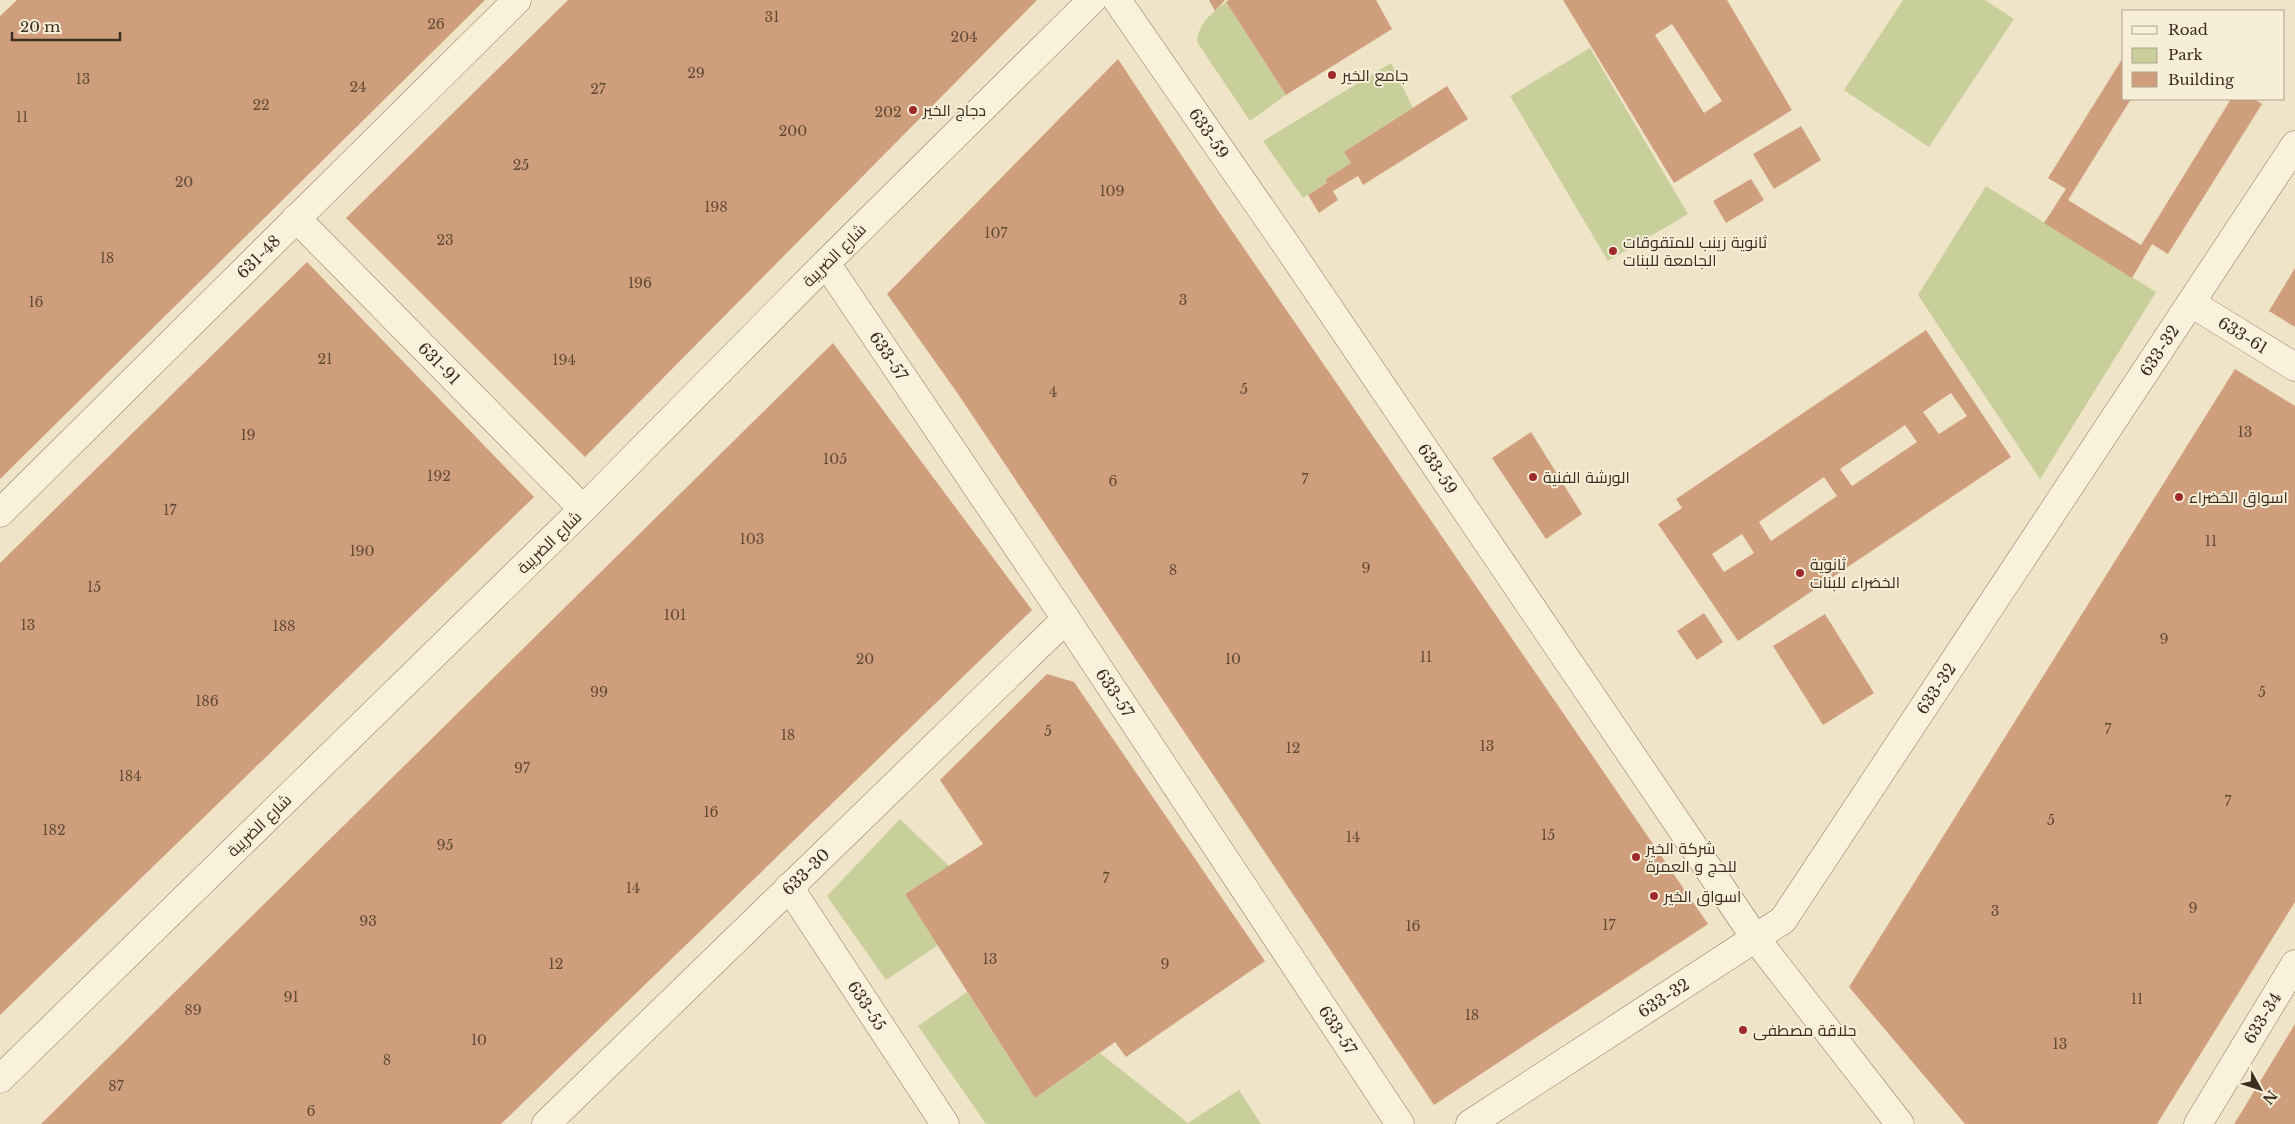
<svg xmlns="http://www.w3.org/2000/svg" width="2295" height="1124" font-family="'Libre Baskerville',Cairo,serif">
	<style>
		.green { fill: #c9cf9b }
		.building { fill: #cf9f7d; fill-rule: evenodd }
		.lines { fill: none; stroke-linecap: round; stroke-linejoin: round }
		.minor-casing { stroke: #8d765c; stroke-width: 29 }
		.minor { stroke: #faf1dc; stroke-width: 28 }
		.poi-dot { fill: #9e2a2b; stroke: #f7eed8; stroke-width: 2 }
		.labels { text-anchor: middle; stroke-width: 4; stroke-linejoin: round; paint-order: stroke }
		.number-label { font-size: 14px; fill: #624a37 }
		.poi-label { font-size: 16px; fill: #3d2e20; stroke: #f7eed8; text-anchor: start }
		.street-label { font-size: 16px; fill: #3d2e20; stroke: #f7eed8 }
	</style>
	<rect width="100%" height="100%" fill="#f0e4c8"/>
	<path class="green" d="M1903 0H1985L2014 19 1929 147 1844 90Z
		M1226 2 1286 95 1250 121 1197 42C1199 22 1211 14 1226 2Z
		M1590 48 1688 214 1608 261 1510 96Z
		M1391 63 1413 108 1344 152 1351 163 1326 179 1327 183 1303 198 1263 141Z
		M1986 186 2156 292 2040 479 1918 295Z
		M900 819 949 866 905 894 938 945 886 980 827 896Z
		M967 992 1035 1098 1100 1053 1188 1123 1239 1090 1261 1124H986L918 1026Z"/>
	<path class="building" d="M17 0H485L0 479V16Z
		M568 0H1037L585 457 346 218Z
		M1209 0H1225L1215 11Z
		M1229 0H1376L1392 29 1286 95 1226 2Z
		M1563 0H1727L1792 110 1674 183ZM1672 24 1722 101 1704 113 1655 35Z
		M2124 56V99H2131L2068 200 2141 245 2231 99H2254L2262 104 2168 254 2152 244 2132 278 2044 223 2066 189 2048 178Z
		M1118 59 1217 209 1708 924 1434 1105 958 394 887 294Z
		M1447 86 1468 119 1363 185 1358 176 1333 191 1338 200 1319 213 1308 195 1327 183 1326 179 1351 163 1344 152Z
		M1801 126 1821 160 1774 189 1753 154Z
		M1751 179 1764 200 1726 223 1713 201Z
		M307 262 534 497 0 1015V563Z
		M2295 268V327L2269 311Z
		M1926 330 2011 457 1738 641 1658 524 1682 508 1676 499ZM1951 393 1967 416 1939 434 1923 412ZM1905 425 1917 442 1852 486 1840 469ZM1824 477 1837 496 1771 541 1759 522ZM1742 534 1754 553 1724 572 1712 554Z
		M833 343 1032 610 501 1124H41Z
		M2235 369 2295 406V902L2157 1124H1965L1849 987Z
		M1531 432 1582 514 1546 539 1492 458Z
		M1704 613 1723 642 1697 660 1677 631Z
		M1825 614 1874 693 1823 725 1773 646Z
		M1047 674 1074 682 1265 961 1126 1057 1115 1042 1035 1098 905 894 983 844 940 780Z
		M2295 1024V1124H2234L2236 1121Z"/>
	<g class="lines">
		<defs>
			<g id="minor">
				<path id="s1" d="M1117 0 1287 246 1756 939 1900 1124"/>
				<path id="s2" d="M296 218 583 509"/>
				<path id="s3" d="M826 263 1066 619 1400 1124"/>
				<path id="s4" d="M2191 303 2295 367"/>
				<path id="s5" d="M0 513 517 0"/>
				<path id="s6" d="M789 887 945 1124"/>
				<path d="M0 1079 583 509 826 263 1092 0"/>
				<path id="s7" d="M546 1124 1066 619"/>
				<path id="s8" d="M1470 1124 1783 920 2295 145"/>
				<path id="s9" d="M2198 1124 2295 964"/>
			</g>
		</defs>
		<use href="#minor" class="minor-casing"/>
		<use href="#minor" class="minor"/>
	</g>
	<g class="poi-dot">
		<circle cx="1332" cy="75" r="5"/>
		<circle cx="913" cy="110" r="5"/>
		<circle cx="1613" cy="251" r="5"/>
		<circle cx="1533" cy="477" r="5"/>
		<circle cx="2179" cy="497" r="5"/>
		<circle cx="1800" cy="573" r="5"/>
		<circle cx="1636" cy="857" r="5"/>
		<circle cx="1654" cy="896" r="5"/>
		<circle cx="1743" cy="1030" r="5"/>
	</g>
	<g class="labels">
		<g class="number-label">
			<text x="772" y="22">31</text>
			<text x="436" y="29">26</text>
			<text x="964" y="42">204</text>
			<text x="696" y="78">29</text>
			<text x="83" y="84">13</text>
			<text x="358" y="92">24</text>
			<text x="598" y="94">27</text>
			<text x="261" y="110">22</text>
			<text x="888" y="117">202</text>
			<text x="22" y="122">11</text>
			<text x="793" y="136">200</text>
			<text x="521" y="170">25</text>
			<text x="184" y="187">20</text>
			<text x="1112" y="196">109</text>
			<text x="716" y="212">198</text>
			<text x="996" y="238">107</text>
			<text x="445" y="245">23</text>
			<text x="107" y="263">18</text>
			<text x="640" y="288">196</text>
			<text x="1183" y="305">3</text>
			<text x="36" y="307">16</text>
			<text x="325" y="364">21</text>
			<text x="564" y="365">194</text>
			<text x="1244" y="394">5</text>
			<text x="1053" y="397">4</text>
			<text x="2245" y="437">13</text>
			<text x="248" y="440">19</text>
			<text x="835" y="464">105</text>
			<text x="439" y="481">192</text>
			<text x="1305" y="484">7</text>
			<text x="1113" y="486">6</text>
			<text x="170" y="515">17</text>
			<text x="752" y="544">103</text>
			<text x="2211" y="546">11</text>
			<text x="362" y="556">190</text>
			<text x="1366" y="573">9</text>
			<text x="1173" y="575">8</text>
			<text x="94" y="592">15</text>
			<text x="675" y="620">101</text>
			<text x="28" y="630">13</text>
			<text x="284" y="631">188</text>
			<text x="2164" y="644">9</text>
			<text x="1426" y="662">11</text>
			<text x="865" y="664">20</text>
			<text x="1233" y="664">10</text>
			<text x="599" y="697">99</text>
			<text x="2262" y="697">5</text>
			<text x="207" y="706">186</text>
			<text x="2108" y="734">7</text>
			<text x="1048" y="736">5</text>
			<text x="788" y="740">18</text>
			<text x="1487" y="751">13</text>
			<text x="1293" y="753">12</text>
			<text x="522" y="773">97</text>
			<text x="130" y="781">184</text>
			<text x="2228" y="806">7</text>
			<text x="711" y="817">16</text>
			<text x="2051" y="825">5</text>
			<text x="54" y="835">182</text>
			<text x="1548" y="840">15</text>
			<text x="1353" y="842">14</text>
			<text x="445" y="850">95</text>
			<text x="1106" y="883">7</text>
			<text x="633" y="893">14</text>
			<text x="2193" y="913">9</text>
			<text x="1995" y="916">3</text>
			<text x="368" y="926">93</text>
			<text x="1609" y="930">17</text>
			<text x="1413" y="931">16</text>
			<text x="990" y="964">13</text>
			<text x="556" y="969">12</text>
			<text x="1165" y="969">9</text>
			<text x="291" y="1002">91</text>
			<text x="2137" y="1004">11</text>
			<text x="193" y="1015">89</text>
			<text x="1472" y="1020">18</text>
			<text x="479" y="1045">10</text>
			<text x="2060" y="1049">13</text>
			<text x="387" y="1065">8</text>
			<text x="116" y="1091">87</text>
			<text x="311" y="1116">6</text>
		</g>
		<g class="poi-label">
			<text x="1342" y="81">جامع الخير</text>
			<text x="923" y="116">دجاج الخير</text>
			<text x="1623" y="248">ثانوية زينب للمتقوقات<tspan x="1623" dy="18">الجامعة للبنات</tspan></text>
			<text x="1543" y="483">الورشة الفنية</text>
			<text x="2189" y="503">اسواق الخضراء</text>
			<text x="1810" y="570">ثانوية<tspan x="1810" dy="18">الخضراء للبنات</tspan></text>
			<text x="1646" y="854">شركة الخير<tspan x="1646" dy="18">للحج و العمرة</tspan></text>
			<text x="1664" y="902">اسواق الخير</text>
			<text x="1753" y="1036">حلاقة مصطفى</text>
		</g>
		<g class="street-label">
			<text dy="6" stroke="none"><textPath href="#s1" startOffset="162">633-59</textPath></text>
			<text transform="translate(834 255) rotate(-45)" y="6">شارع الضريبة</text>
			<text dy="6" stroke="none"><textPath href="#s5" startOffset="364">631-48</textPath></text>
			<text dy="6" stroke="none"><textPath href="#s4" startOffset="61">633-61</textPath></text>
			<text dy="6" stroke="none"><textPath href="#s8" startOffset="1056">633-32</textPath></text>
			<text dy="6" stroke="none"><textPath href="#s3" startOffset="112">633-57</textPath></text>
			<text dy="6" stroke="none"><textPath href="#s2" startOffset="204">631-91</textPath></text>
			<text dy="6" stroke="none"><textPath href="#s1" startOffset="568">633-59</textPath></text>
			<text transform="translate(549 542) rotate(-44)" y="6">شارع الضريبة</text>
			<text dy="6" stroke="none"><textPath href="#s8" startOffset="651">633-32</textPath></text>
			<text dy="6" stroke="none"><textPath href="#s3" startOffset="518">633-57</textPath></text>
			<text transform="translate(259 825) rotate(-44)" y="6">شارع الضريبة</text>
			<text dy="6" stroke="none"><textPath href="#s7" startOffset="362">633-30</textPath></text>
			<text dy="6" stroke="none"><textPath href="#s8" startOffset="231">633-32</textPath></text>
			<text dy="6" stroke="none"><textPath href="#s6" startOffset="142">633-55</textPath></text>
			<text dy="6" stroke="none"><textPath href="#s9" startOffset="124">633-34</textPath></text>
			<text dy="6" stroke="none"><textPath href="#s3" startOffset="922">633-57</textPath></text>
		</g>
	</g>
	<rect x="2122" y="10" width="162" height="90" fill="#f7eed8" stroke="#ada18e"/>
	<rect x="2132" y="26" width="25" height="8" fill="#faf1dc" stroke="#ada18e"/>
	<text x="2168" y="35" font-size="15" fill="#3d2e20">Road</text>
	<rect x="2132" y="48" width="25" height="15" fill="#c9cf9b" stroke="#ada18e"/>
	<text x="2168" y="60" font-size="15" fill="#3d2e20">Park</text>
	<rect x="2132" y="72" width="25" height="15" fill="#cf9f7d" stroke="#ada18e"/>
	<text x="2168" y="85" font-size="15" fill="#3d2e20">Building</text>
	<g transform="translate(2260 1089) rotate(130)" stroke="#f7eed8" stroke-width="4" paint-order="stroke">
	<path d="M0-4L9 19L0 12L-9 19Z" fill="#3d2e20"/>
	<text y="-8" font-size="14" font-weight="bold" text-anchor="middle" fill="#3d2e20">N</text>
	</g>
	<path d="M12 32v8h108v-8" fill="none" stroke="#3d2e20" stroke-width="2.5"/>
	<text x="20" y="32" font-size="15" fill="#3d2e20" stroke="#f7eed8" stroke-width="4" paint-order="stroke">20 m</text>
</svg>
